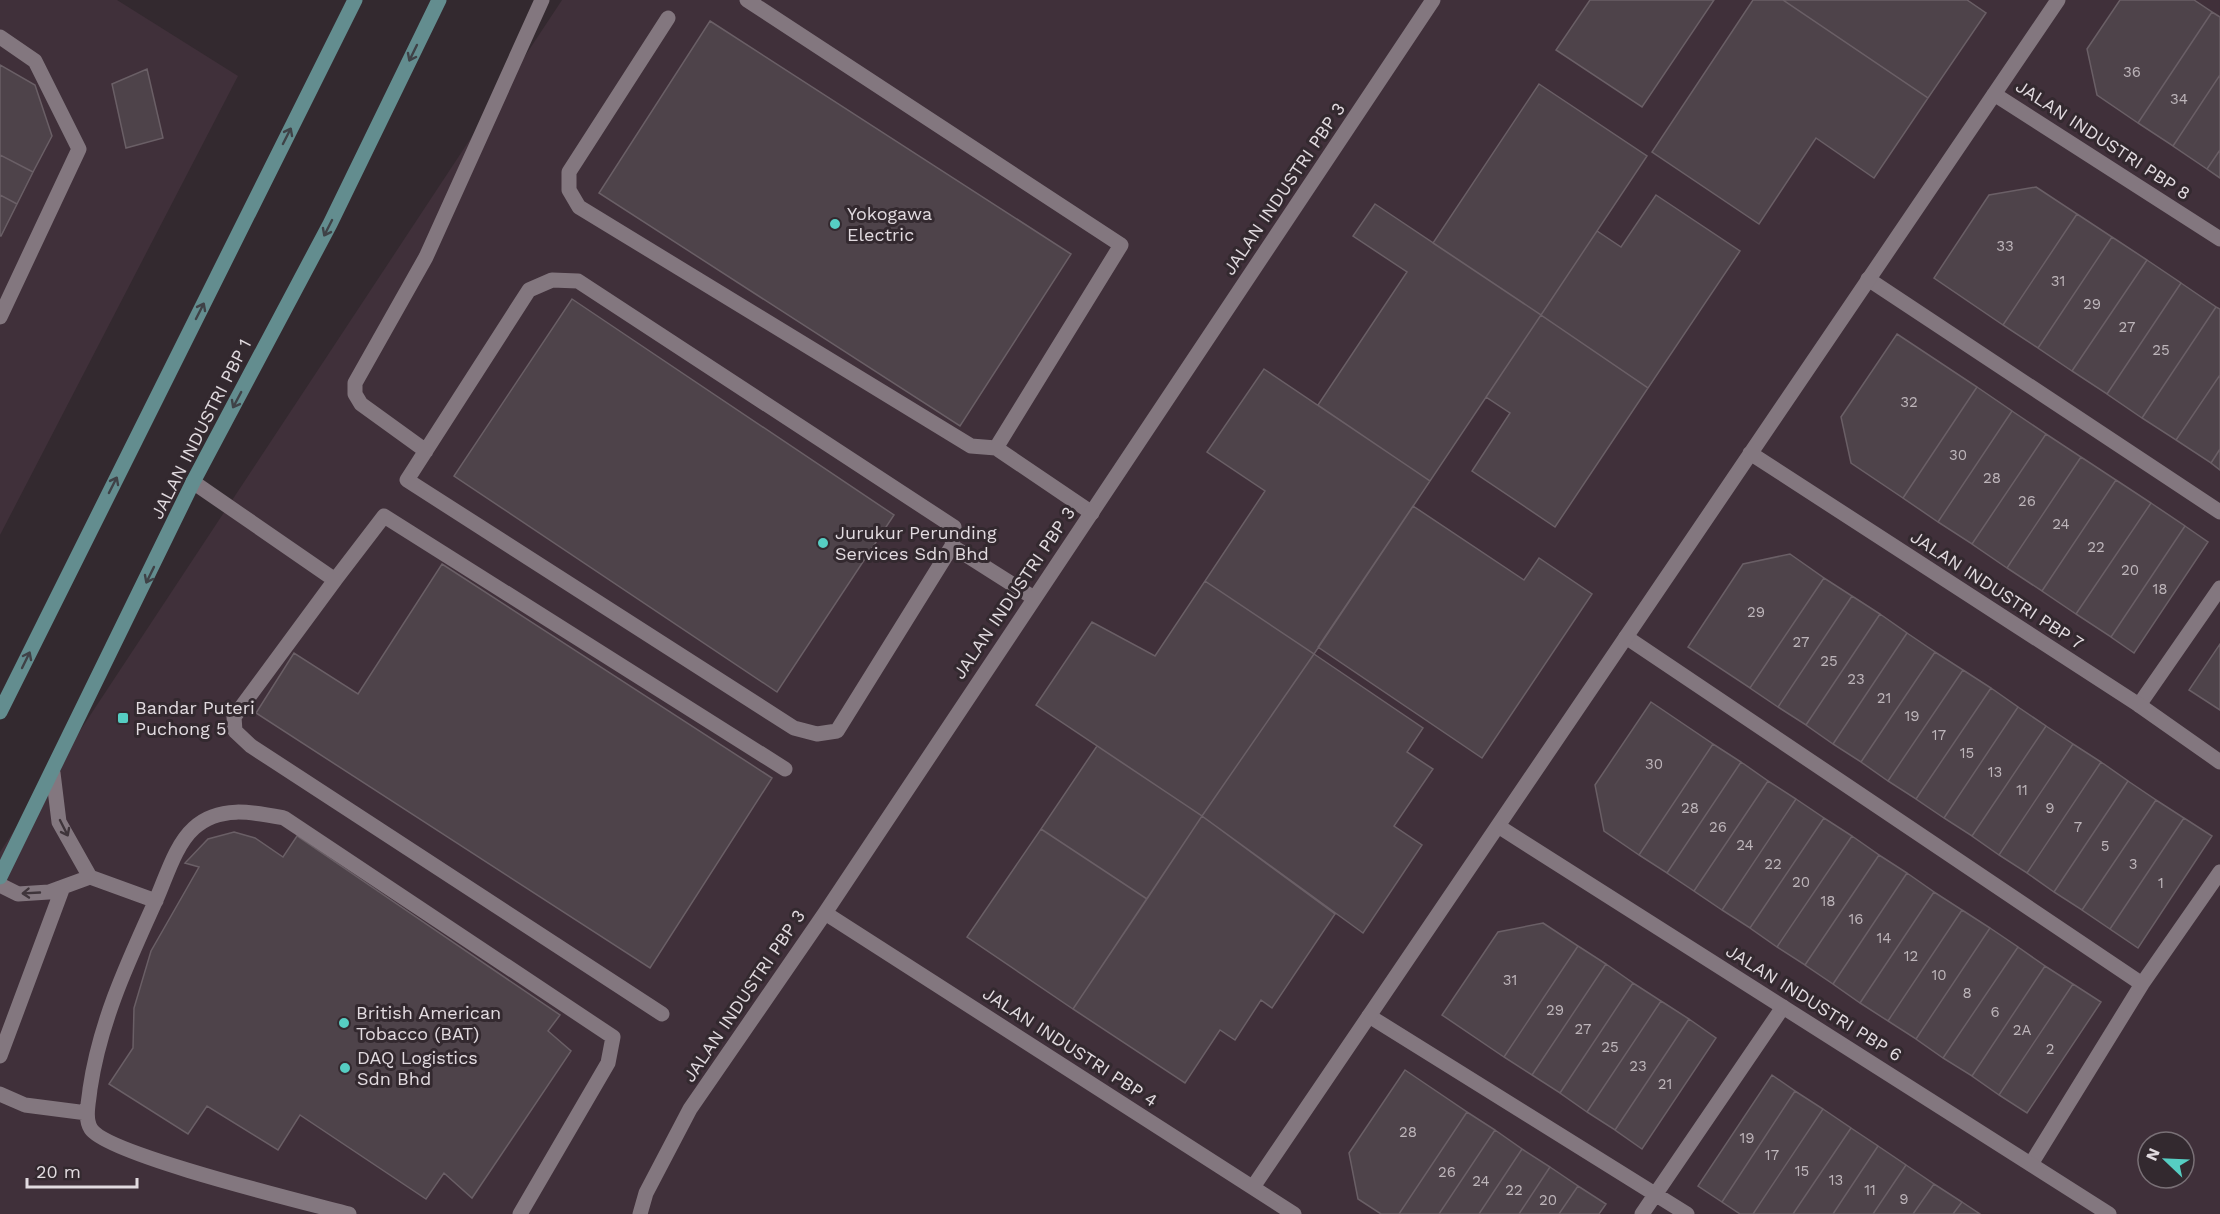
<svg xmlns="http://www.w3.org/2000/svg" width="2220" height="1214" font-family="'Work Sans',sans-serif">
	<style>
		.built { fill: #40303a; fill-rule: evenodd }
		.building { fill: #4e434a; stroke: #6a5f66; stroke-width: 1.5 }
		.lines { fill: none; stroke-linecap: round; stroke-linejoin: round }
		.service { stroke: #83777f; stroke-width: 15 }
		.minor { stroke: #83777f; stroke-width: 15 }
		.secondary { stroke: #638d8f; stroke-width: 15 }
		.oneway { stroke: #3f4247 }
		.oneway2 { stroke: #3f353b }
		.poi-dot { fill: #56cec3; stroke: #33292f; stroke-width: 2 }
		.labels { text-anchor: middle; stroke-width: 6; stroke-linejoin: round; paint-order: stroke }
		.number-label { font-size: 15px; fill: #bdb5ba }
		.street-label { font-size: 18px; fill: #e2dbe0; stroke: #33292f }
		.poi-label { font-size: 18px; fill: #e2dbe0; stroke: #33292f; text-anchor: start }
	</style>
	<rect width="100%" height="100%" fill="#33292f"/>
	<path class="built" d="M0 0H117L238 76 0 535Z
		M562 0H2220V1214H0V852ZM2148 1142H2184V1178H2148Z"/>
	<path class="building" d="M1590 0H1714L1642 107 1556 50Z
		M1753 0H1783L1928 98 1874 178 1816 138 1759 224 1652 152Z
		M1783 0H1967L1986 13 1928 98Z
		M2120 0H2194L2212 12 2138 123 2097 95 2087 49Z
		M2212 12 2220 17V75L2173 146 2138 123Z
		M710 21 1071 254 960 426 599 193Z
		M0 65 35 85 52 136 33 172 0 155Z
		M147 69 163 138 126 148 112 84Z
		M2220 75V150L2207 169 2173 146Z
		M1539 84 1647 156 1541 315 1433 243Z
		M2220 150V178L2207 169Z
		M0 155 33 172 17 204 0 195Z
		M2036 187 2077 214 2003 325 1934 278 1989 195Z
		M0 195 17 204 1 236H0Z
		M1656 195 1740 251 1648 388 1541 315 1597 231 1621 247Z
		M1375 204 1541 315 1430 481 1318 405 1407 272 1353 236Z
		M2077 214 2112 237 2038 348 2003 325Z
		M2112 237 2147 260 2072 371 2038 348Z
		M2147 260 2181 283 2107 394 2072 371Z
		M2181 283 2216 307 2142 418 2107 394Z
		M572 299 894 515 777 692 454 476Z
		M2216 307 2220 309V375L2176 440 2142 418Z
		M1541 315 1648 388 1555 527 1472 471 1510 413 1486 397Z
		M1897 334 1977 387 1903 498 1851 463 1841 417Z
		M1264 369 1430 481 1314 654 1205 581 1265 491 1207 452Z
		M2220 375V449L2211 463 2176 440Z
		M1977 387 2012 411 1938 522 1903 498Z
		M2012 411 2046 434 1972 544 1938 522Z
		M2046 434 2081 457 2007 568 1972 544Z
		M2220 449V470L2211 463Z
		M2081 457 2116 480 2042 591 2007 568Z
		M2116 480 2151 503 2076 614 2042 591Z
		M2151 503 2185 526 2111 637 2076 614Z
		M1413 506 1524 580 1539 558 1592 594 1482 758 1318 647Z
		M2185 526 2208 542 2134 653 2111 637Z
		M1790 554 1824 578 1750 688 1688 647 1743 564Z
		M442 564 772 778 650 968 256 713 294 653 358 694Z
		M1824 578 1852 596 1778 707 1750 688Z
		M1205 581 1314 654 1202 816 1036 705 1092 622 1155 656Z
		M1852 596 1880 614 1806 725 1778 707Z
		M1880 614 1907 633 1833 744 1806 725Z
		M1907 633 1935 652 1861 762 1833 744Z
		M2220 644V710L2189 690Z
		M1935 652 1963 670 1888 781 1861 762Z
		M1314 654 1423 728 1407 752 1433 769 1394 826 1422 845 1363 933 1202 816Z
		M1963 670 1991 688 1916 799 1888 781Z
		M1991 688 2018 707 1944 818 1916 799Z
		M1651 702 1713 744 1639 855 1604 831 1595 785Z
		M2018 707 2046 726 1972 836 1944 818Z
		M2046 726 2073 744 1999 855 1972 836Z
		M1713 744 1741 762 1667 873 1639 855Z
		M2073 744 2101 762 2027 873 1999 855Z
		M1097 746 1202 816 1147 899 1041 829Z
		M1741 762 1768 781 1694 891 1667 873Z
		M2101 762 2128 781 2054 892 2027 873Z
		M1768 781 1796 799 1722 910 1694 891Z
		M2128 781 2156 800 2082 910 2054 892Z
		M1796 799 1824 818 1750 928 1722 910Z
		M2156 800 2184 818 2110 929 2082 910Z
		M1202 816 1335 914 1272 1008 1261 1000 1235 1040 1220 1030 1185 1083 1073 1009Z
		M1824 818 1852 836 1777 947 1750 928Z
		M2184 818 2212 836 2138 948 2110 929Z
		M1041 829 1147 899 1073 1009 967 937Z
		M234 832 255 838 283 857 297 836 560 1015 548 1031 571 1051 472 1198 444 1173 426 1199 300 1115 278 1150 207 1106 188 1134 109 1084 133 1048 134 1008 151 951 199 867 185 863 208 839Z
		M1852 836 1879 855 1805 965 1777 947Z
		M1879 855 1907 873 1833 984 1805 965Z
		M1907 873 1934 892 1860 1003 1833 984Z
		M1934 892 1962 910 1888 1021 1860 1003Z
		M1962 910 1990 928 1916 1039 1888 1021Z
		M1543 923 1578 946 1504 1057 1442 1015 1498 932Z
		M1990 928 2018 947 1943 1058 1916 1039Z
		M1578 946 1606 964 1532 1075 1504 1057Z
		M2018 947 2045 966 1972 1076 1943 1058Z
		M1606 964 1633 983 1560 1093 1532 1075Z
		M2045 966 2073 984 1999 1095 1972 1076Z
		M1633 983 1661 1001 1587 1112 1560 1093Z
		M2073 984 2101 1002 2027 1113 1999 1095Z
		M1661 1001 1689 1019 1615 1130 1587 1112Z
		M1689 1019 1716 1038 1642 1149 1615 1130Z
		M1405 1070 1467 1112 1399 1214H1381L1358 1199 1349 1153Z
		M1772 1075 1795 1091 1722 1202 1698 1186Z
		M1795 1091 1823 1109 1753 1214H1740L1722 1202Z
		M1823 1109 1851 1128 1793 1214H1753Z
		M1467 1112 1495 1130 1439 1214H1399Z
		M1851 1128 1878 1146 1833 1214H1793Z
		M1495 1130 1522 1149 1479 1214H1439Z
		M1878 1146 1906 1165 1873 1214H1833Z
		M1522 1149 1550 1167 1519 1214H1479Z
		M1906 1165 1934 1184 1913 1214H1873Z
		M1550 1167 1578 1186 1559 1214H1519Z
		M1934 1184 1962 1202 1953 1214H1913Z
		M1578 1186 1606 1204 1599 1214H1559Z
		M1962 1202 1980 1214H1953Z"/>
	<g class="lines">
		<path class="service" d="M747 0 1121 245 996 448 1092 513
			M668 18 569 172V190L579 207 971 446 996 448
			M1868 279 2220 512
			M552 280 578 281 954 527 952 546 837 731 817 734 794 728 407 480 529 290Z
			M426 451 361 404 355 394V383L426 257 542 0
			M193 482 335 580 234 717 235 731 251 746 662 1014
			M952 546 1034 598
			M335 580 384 516 785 769
			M1626 637 2142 984
			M2139 705 2220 588
			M53 773 59 822 90 877
			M0 885 18 894 49 892 90 877 156 901
			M1369 1016 1687 1214
			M0 1056 63 887
			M0 1094 25 1105 87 1113
			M2031 1164 2142 984 2220 872
			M349 1214C308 1203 108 1155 91 1129 84 1118 89 1101 90 1089 100 1021 128 962 156 900 166 878 175 845 194 828 219 805 253 812 284 818L613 1037 608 1063 520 1214
			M1642 1214 1783 1007"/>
		<path class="minor" d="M0 37 35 61 79 149 0 317
			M1994 94 2220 239
			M1750 453 2139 705 2220 762
			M1498 826 2109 1214
			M825 913 1294 1214
			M1253 1187 2058 0
			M640 1214 646 1193 690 1109 825 913 1433 0"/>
		<path class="secondary" d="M0 712 355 0
			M0 877 193 482 330 224 439 0"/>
	</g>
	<defs><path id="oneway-shaft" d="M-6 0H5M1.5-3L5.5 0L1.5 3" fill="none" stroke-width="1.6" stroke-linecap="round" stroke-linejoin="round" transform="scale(1.5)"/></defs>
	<g class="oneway">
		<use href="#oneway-shaft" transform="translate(413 53) rotate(116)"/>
		<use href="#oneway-shaft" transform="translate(287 136) rotate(-63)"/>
		<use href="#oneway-shaft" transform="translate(328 228) rotate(117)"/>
		<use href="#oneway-shaft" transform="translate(200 311) rotate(-63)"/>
		<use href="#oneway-shaft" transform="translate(237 400) rotate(118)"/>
		<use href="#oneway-shaft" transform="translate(113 485) rotate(-63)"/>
		<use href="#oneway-shaft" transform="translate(150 575) rotate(116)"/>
		<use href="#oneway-shaft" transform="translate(26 660) rotate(-64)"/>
	</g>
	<g class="oneway2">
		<use href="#oneway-shaft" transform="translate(64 828) rotate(63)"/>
		<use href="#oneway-shaft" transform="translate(31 893) rotate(177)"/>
	</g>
	<g class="poi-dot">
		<circle cx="835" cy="224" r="6"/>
		<circle cx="823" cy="543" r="6"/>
		<rect x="117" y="712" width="12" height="12" rx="3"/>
		<circle cx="344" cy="1023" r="6"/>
		<circle cx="345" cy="1068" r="6"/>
	</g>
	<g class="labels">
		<g class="number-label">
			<text x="2132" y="77">36</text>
			<text x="2179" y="104">34</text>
			<text x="2005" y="251">33</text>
			<text x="2058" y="286">31</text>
			<text x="2092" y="309">29</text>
			<text x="2127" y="332">27</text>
			<text x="2161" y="355">25</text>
			<text x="1909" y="407">32</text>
			<text x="1958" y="460">30</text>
			<text x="1992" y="483">28</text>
			<text x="2027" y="506">26</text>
			<text x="2061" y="529">24</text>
			<text x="2096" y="552">22</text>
			<text x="2130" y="575">20</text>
			<text x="2160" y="594">18</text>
			<text x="1756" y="617">29</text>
			<text x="1801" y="647">27</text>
			<text x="1829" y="666">25</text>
			<text x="1856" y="684">23</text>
			<text x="1884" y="703">21</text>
			<text x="1912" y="721">19</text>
			<text x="1939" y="740">17</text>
			<text x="1967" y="758">15</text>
			<text x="1654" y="769">30</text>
			<text x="1995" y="777">13</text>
			<text x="2022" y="795">11</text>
			<text x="1690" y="813">28</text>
			<text x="2050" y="813">9</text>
			<text x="1718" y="832">26</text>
			<text x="2078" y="832">7</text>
			<text x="1745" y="850">24</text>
			<text x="2105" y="851">5</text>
			<text x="1773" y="869">22</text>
			<text x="2133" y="869">3</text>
			<text x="1801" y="887">20</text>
			<text x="2161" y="888">1</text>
			<text x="1828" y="906">18</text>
			<text x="1856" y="924">16</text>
			<text x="1884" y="943">14</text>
			<text x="1911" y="961">12</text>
			<text x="1939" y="980">10</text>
			<text x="1510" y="985">31</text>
			<text x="1967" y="998">8</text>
			<text x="1555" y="1015">29</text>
			<text x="1995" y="1017">6</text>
			<text x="1583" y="1034">27</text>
			<text x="2022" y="1035">2A</text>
			<text x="1610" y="1052">25</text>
			<text x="2050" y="1054">2</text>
			<text x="1638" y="1071">23</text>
			<text x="1665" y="1089">21</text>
			<text x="1408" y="1137">28</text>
			<text x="1747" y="1143">19</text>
			<text x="1772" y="1160">17</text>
			<text x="1802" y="1176">15</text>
			<text x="1447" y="1177">26</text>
			<text x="1836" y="1185">13</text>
			<text x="1481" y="1186">24</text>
			<text x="1514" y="1195">22</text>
			<text x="1870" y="1195">11</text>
			<text x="1904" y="1204">9</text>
			<text x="1548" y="1205">20</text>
		</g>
		<g class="street-label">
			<text transform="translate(2103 140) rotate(33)" y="6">JALAN INDUSTRI PBP 8</text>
			<text transform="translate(1284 189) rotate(-56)" y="6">JALAN INDUSTRI PBP 3</text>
			<text transform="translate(201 429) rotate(-63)" y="6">JALAN INDUSTRI PBP 1</text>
			<text transform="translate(1997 590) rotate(33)" y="6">JALAN INDUSTRI PBP 7</text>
			<text transform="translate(1014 593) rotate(-56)" y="6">JALAN INDUSTRI PBP 3</text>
			<text transform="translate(744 996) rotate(-56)" y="6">JALAN INDUSTRI PBP 3</text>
			<text transform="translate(1814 1003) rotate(32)" y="6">JALAN INDUSTRI PBP 6</text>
			<text transform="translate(1070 1047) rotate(33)" y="6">JALAN INDUSTRI PBP 4</text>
		</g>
		<g class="poi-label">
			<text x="847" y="220">Yokogawa<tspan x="847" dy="21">Electric</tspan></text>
			<text x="835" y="539">Jurukur Perunding<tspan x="835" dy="21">Services Sdn Bhd</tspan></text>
			<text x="135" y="714">Bandar Puteri<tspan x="135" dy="21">Puchong 5</tspan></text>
			<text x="356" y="1019">British American<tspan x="356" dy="21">Tobacco (BAT)</tspan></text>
			<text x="357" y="1064">DAQ Logistics<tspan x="357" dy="21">Sdn Bhd</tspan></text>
		</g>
	</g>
	<g transform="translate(2166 1160) rotate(293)"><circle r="28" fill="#33292f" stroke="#797076" stroke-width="1.5"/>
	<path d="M0-4.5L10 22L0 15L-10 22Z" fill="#56cec3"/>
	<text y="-9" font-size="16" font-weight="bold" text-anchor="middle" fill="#e2dbe0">N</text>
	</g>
	<path d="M27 1178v9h110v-9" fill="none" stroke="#e2dbe0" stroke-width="3"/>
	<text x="36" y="1178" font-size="18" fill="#e2dbe0" stroke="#33292f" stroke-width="4.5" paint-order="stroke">20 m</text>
</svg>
